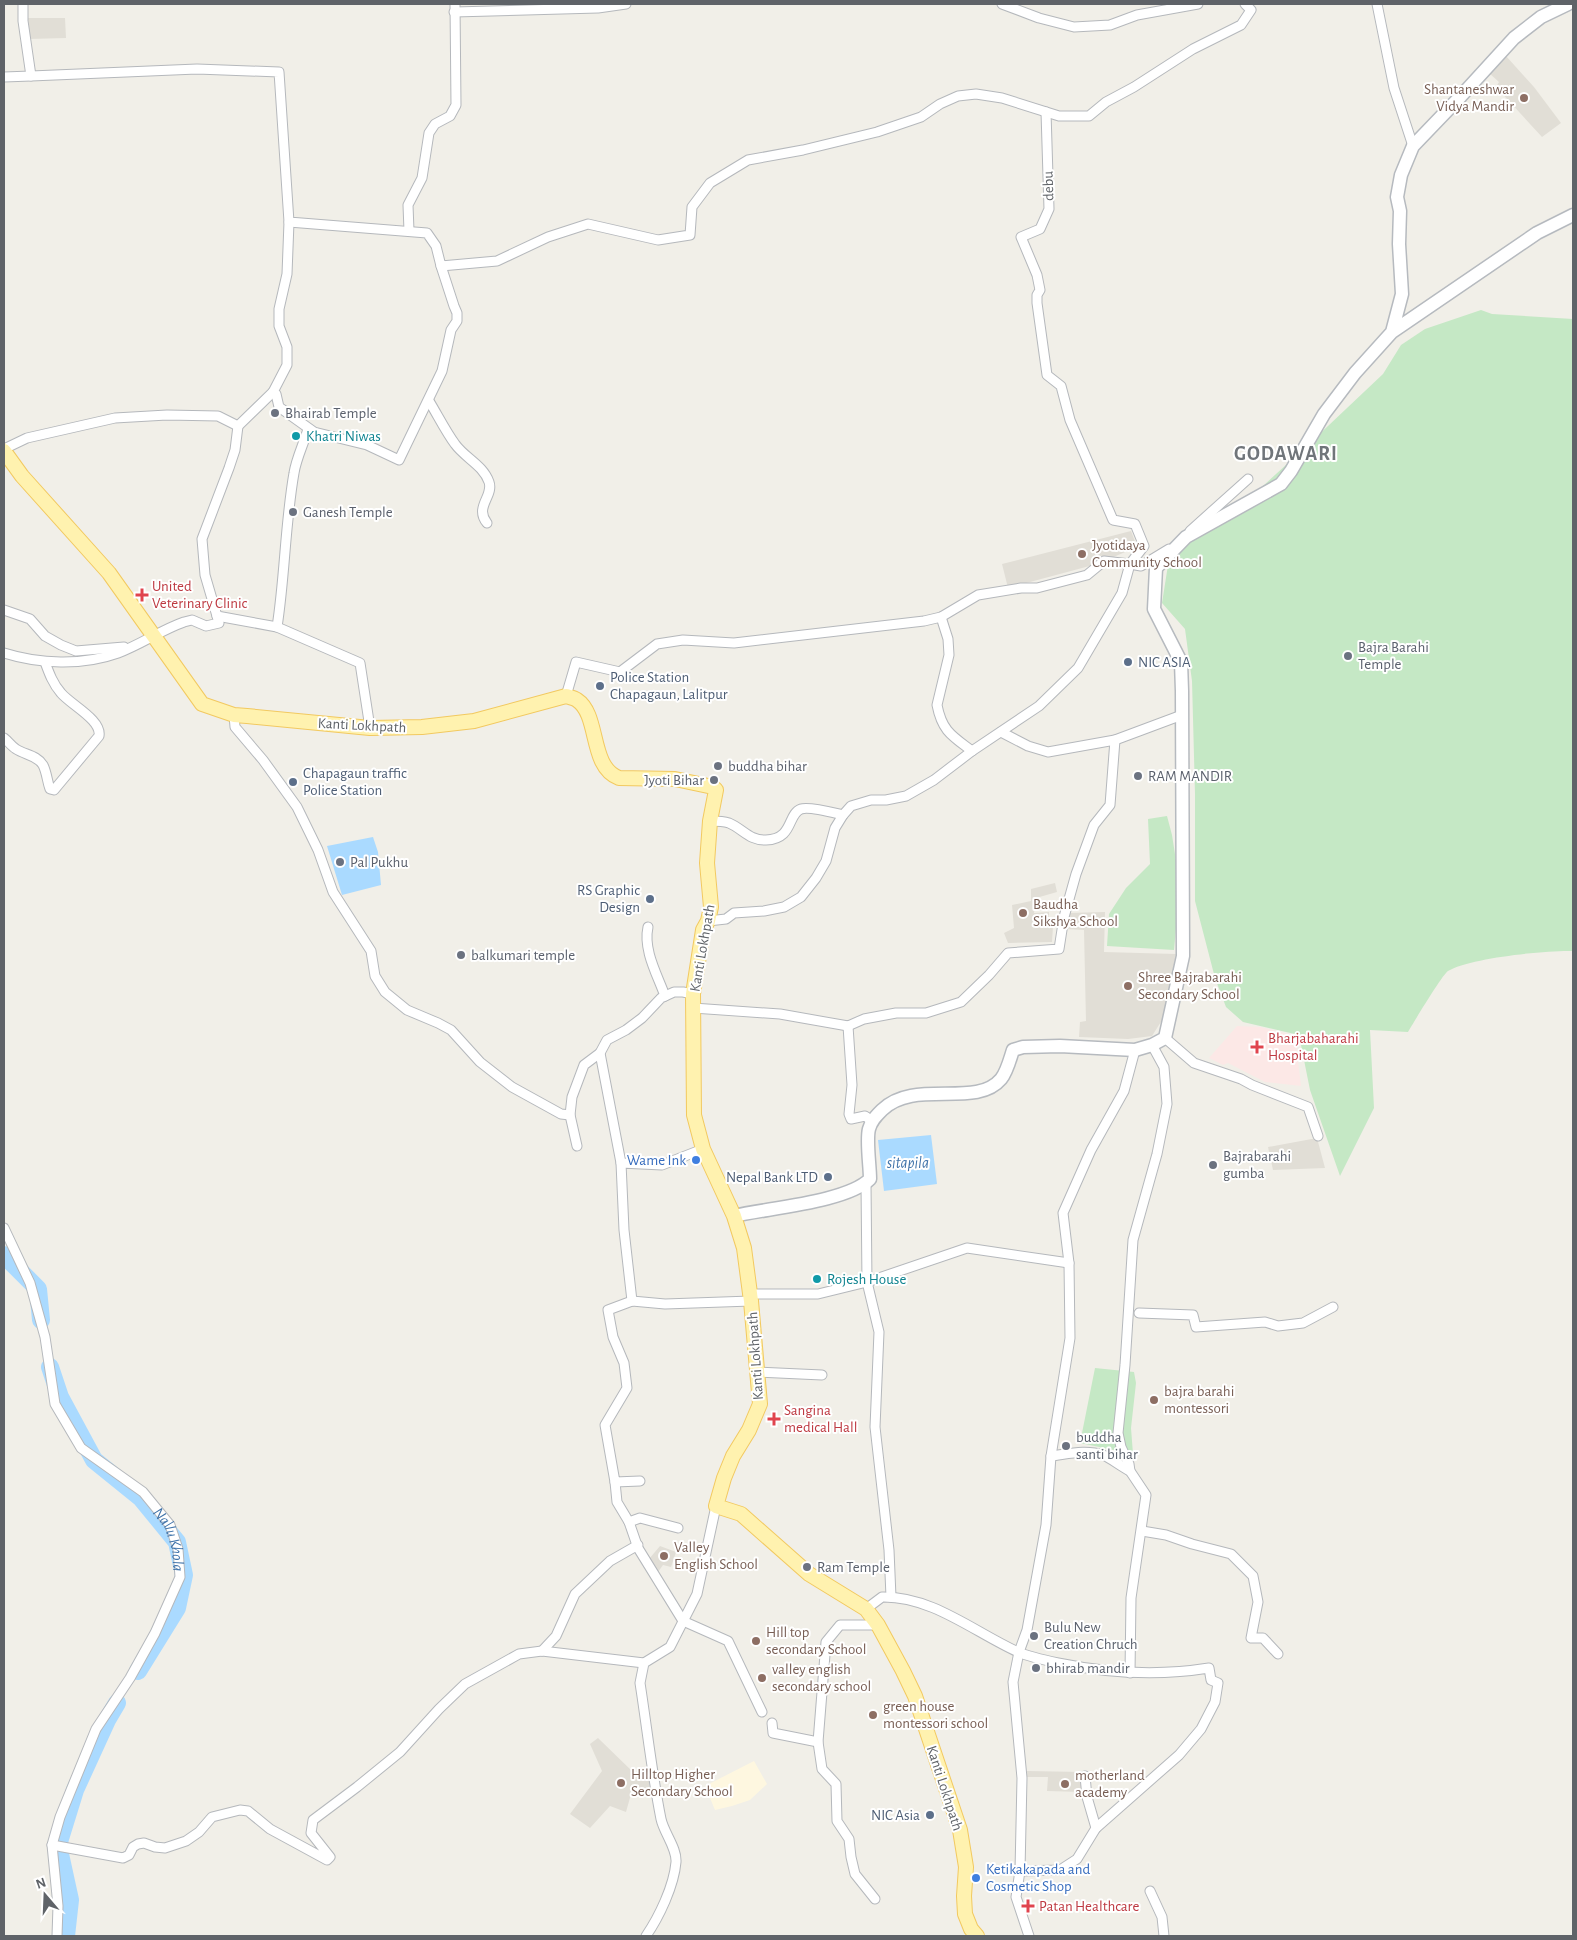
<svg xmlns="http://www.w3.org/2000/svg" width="1577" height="1940" font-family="'Alegreya Sans',sans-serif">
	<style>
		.commercial { fill: #fef7e0 }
		.education { fill: #e1ded6 }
		.medical { fill: #fce8e6 }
		.green { fill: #c5e8c5 }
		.water { fill: #aadaff }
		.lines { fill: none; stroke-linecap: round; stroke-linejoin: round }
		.river { stroke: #aadaff; stroke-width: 18 }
		.street-casing { stroke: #b5b8bc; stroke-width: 11 }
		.secondary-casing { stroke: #b6babf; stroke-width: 15 }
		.primary-casing { stroke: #f2c960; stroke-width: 16 }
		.street { stroke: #fff; stroke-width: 9 }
		.secondary { stroke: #fff; stroke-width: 12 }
		.primary { stroke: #fff2af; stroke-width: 14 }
		.education-dot { fill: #8d6e63; stroke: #fff; stroke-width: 2 }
		.worship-dot { fill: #6b7280; stroke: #fff; stroke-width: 2 }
		.culture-dot { fill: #0f9aa8; stroke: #fff; stroke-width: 2 }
		.health-dot { fill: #e0444e; stroke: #fff; stroke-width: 2 }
		.service-dot { fill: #5c6f8a; stroke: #fff; stroke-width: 2 }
		.shop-dot { fill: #3f7fe0; stroke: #fff; stroke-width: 2 }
		.labels { text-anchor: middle; stroke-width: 4; stroke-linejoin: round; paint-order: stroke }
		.education-label { font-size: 15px; fill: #785e54; stroke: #fff; text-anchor: start }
		.street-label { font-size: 15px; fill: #5f6368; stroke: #fff }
		.worship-label { font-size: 15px; fill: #5b616d; stroke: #fff; text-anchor: start }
		.culture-label { font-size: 15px; fill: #0d838f; stroke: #fff; text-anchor: start }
		.health-label { font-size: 15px; fill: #be3a42; stroke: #fff; text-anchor: start }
		.service-label { font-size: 15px; fill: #4e5e75; stroke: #fff; text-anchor: start }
		.shop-label { font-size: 15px; fill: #366cbe; stroke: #fff; text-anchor: end }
		.water-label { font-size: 16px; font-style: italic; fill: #4174aa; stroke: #fff }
		.district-label { font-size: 20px; font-weight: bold; letter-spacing: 1px; fill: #70757a; stroke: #fff }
	</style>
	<rect width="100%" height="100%" fill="#f1efe8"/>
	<path class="commercial" d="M754 1761 767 1784 750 1800 732 1806 715 1810 705 1786Z"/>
	<path class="education" d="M28 18H65L66 38 29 39Z
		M1506 56 1534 87 1561 123 1542 137 1496 87 1499 82 1489 73Z
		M1131 531 1137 547 1097 564 1008 588 1002 564Z
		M1055 883 1057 892 1036 898 1034 913 1049 912V926H1053L1052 942 1008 943 1004 933 1014 928 1012 905 1031 901V889Z
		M1105 912 1104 952 1176 954 1164 1017 1152 1036 1128 1039 1079 1037 1080 1022 1086 1021 1084 930 1065 929 1067 913Z
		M1317 1138 1325 1168 1273 1170 1268 1147Z
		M660 1546 676 1552 671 1567 663 1565 658 1572 649 1559Z
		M598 1738 633 1772 644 1779 649 1777 650 1795 633 1787 626 1812 610 1806 590 1828 570 1814 602 1771 590 1744Z
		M1027 1771 1083 1772V1792L1047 1791 1048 1777H1027Z"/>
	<path class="medical" d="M1237 1026 1260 1027 1295 1036 1301 1086 1265 1082 1228 1063 1223 1065 1209 1058Z"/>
	<path class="green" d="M1481 310 1492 314 1573 319V951C1547 950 1469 958 1448 971 1442 975 1414 1022 1408 1032L1370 1030 1374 1108 1340 1176 1310 1090 1299 1035 1243 1022 1226 1007 1215 978 1195 901V794L1192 681 1185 629 1162 603 1168 565 1190 541 1251 497 1310 443 1383 374 1401 345 1425 329Z
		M1167 816 1172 835 1180 886 1174 950 1107 946 1109 914 1126 888 1150 864 1148 819Z
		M1095 1368 1134 1372 1136 1383 1131 1428 1133 1454 1080 1443Z"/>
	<path class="water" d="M373 837 378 852 381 885 342 895 327 846Z
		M931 1135 937 1184 884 1191 878 1140Z"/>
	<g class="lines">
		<path class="river" d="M4 1255 38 1289 41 1320
			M50 1367 60 1397 94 1460 141 1498 177 1542 184 1575 177 1608 138 1671
			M66 1936 70 1900 58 1845 75 1790 107 1720 117 1703"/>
		<defs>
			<g id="street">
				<path d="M1002 4 1039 18 1074 27 1110 25 1137 15 1198 4"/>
				<path d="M1377 4 1394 88 1413 146"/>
				<path d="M454 12 598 8 626 4"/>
				<path d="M31 76 197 69 279 72 289 222 427 233 436 246 441 266 497 261 548 237 588 224 658 240 690 235 692 207 710 183 748 160 803 150 877 132 921 117 940 104 958 96 976 94 1002 98 1059 116H1089L1106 102 1134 87 1193 49 1241 25 1251 10 1245 4"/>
				<path d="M4 77 31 76 23 21V4"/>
				<path d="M289 222 287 274 279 309V326L287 347V365L273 392 276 394 279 407 314 432 367 445 399 460 442 371 451 330 457 321V313L454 306 441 266"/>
				<path d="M409 231 408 205 422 178 429 133 435 124 450 116 456 105 455 4"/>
				<path d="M429 401C437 414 446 432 455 444 465 458 483 465 489 482 494 496 474 507 487 523"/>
				<path d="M238 426 235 450 229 468 202 539 205 575 217 616 277 627"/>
				<path d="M308 429C304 443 296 459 294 473 285 524 285 576 277 627L360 663 370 728"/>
				<path d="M4 449 27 438 115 418 167 415 218 416 238 426 273 392"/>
				<path d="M1190 531 1248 479"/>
				<path d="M4 610 30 619 45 636 61 645 76 651 124 647"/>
				<path d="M941 617 948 639 949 655 937 705C942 731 952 736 972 751"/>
				<path d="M4 653C39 664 82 666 118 653 140 645 161 630 184 622L192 620 206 626 219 623 217 616"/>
				<path d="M566 696 576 662 620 672 657 644 683 640 734 643 924 621 941 617 978 595 1021 588H1037L1087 575 1104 561 1130 564 1144 546 1135 524 1113 520 1070 420 1061 386 1047 375 1037 303V295L1040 290 1037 275 1021 237 1040 229 1049 209 1046 112"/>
				<path d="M234 715 235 727 263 760 297 807 318 850 333 892 371 951 375 976 385 992 407 1010 438 1023 451 1030 480 1062 512 1087 561 1114 570 1115"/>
				<path d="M1001 732 1028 746 1048 752 1115 740 1182 715"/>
				<path d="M4 738C8 741 11 746 16 749 25 755 37 755 43 765 47 773 47 781 50 789L54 790 99 736C102 720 71 705 61 693 53 684 49 673 45 662"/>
				<path d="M710 821C716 821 723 821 729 823 743 829 750 841 766 840 794 839 787 814 801 809 809 806 834 813 843 815"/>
				<path d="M708 921 726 919 734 913 764 911 784 907 801 897 816 878 826 861 835 828 843 815 851 806 871 800H886L906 796 934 780 972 751 1039 706 1078 668 1122 593 1130 564 1141 566 1169 549"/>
				<path d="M648 927C643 950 657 974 665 996"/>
				<path d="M693 1008 780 1014 848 1026 864 1019 896 1013H926L961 1002 989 975 1008 953 1059 949 1064 917 1076 874 1094 825 1110 805 1115 740"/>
				<path d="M848 1026 852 1085 849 1114 851 1119 865 1116 872 1121"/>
				<path d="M1165 1038 1194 1063 1241 1079 1252 1085 1308 1107 1318 1136"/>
				<path d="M600 1053 621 1163"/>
				<path d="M577 1146 570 1115 572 1097 584 1065 600 1053 607 1040 626 1030 642 1018 661 998 674 992H683L693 994"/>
				<path d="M866 1184 867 1282 879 1332 875 1427 889 1550 891 1597"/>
				<path id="s1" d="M4 1228 30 1283 45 1337 55 1404 81 1448 143 1492 170 1525 178 1549 180 1577 155 1633 130 1678 96 1729 60 1817 52 1845 58 1906 57 1936"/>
				<path d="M750 1294H818L867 1282 967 1248 1069 1263"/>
				<path d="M632 1301 624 1230 621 1163 662 1165 703 1149"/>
				<path d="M1139 1313 1193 1315 1196 1327 1265 1322 1278 1326 1303 1323 1333 1307"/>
				<path d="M758 1372 822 1375"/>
				<path d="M1130 1471C1122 1467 1109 1457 1103 1455 1086 1449 1068 1454 1051 1456L1070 1338 1069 1263 1063 1213 1091 1150 1124 1091 1135 1050"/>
				<path d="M640 1481 615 1482 605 1425 627 1388 624 1363 613 1337 608 1310 632 1301 665 1304 751 1301"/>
				<path d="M615 1482 617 1502 629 1522 640 1518 678 1528"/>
				<path d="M629 1522 638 1548 683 1621 728 1641 762 1712"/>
				<path d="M1142 1531 1166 1535 1192 1544 1231 1554 1253 1576 1258 1602 1251 1638H1263L1278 1654"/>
				<path d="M866 1609 882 1597C932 1596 974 1632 1018 1652 1030 1657 1044 1660 1058 1663 1107 1673 1159 1676 1209 1668L1211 1680 1218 1683 1215 1702 1201 1729 1179 1755 1096 1828 1077 1859 1060 1870 1020 1871"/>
				<path d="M542 1651 556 1636 575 1594 610 1561 638 1545"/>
				<path d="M1130 1673 1131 1598 1146 1495 1130 1471 1129 1464 1121 1447 1118 1433 1125 1365 1133 1240 1157 1154 1167 1104 1164 1067 1152 1045"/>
				<path d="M772 1723 773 1733 818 1742"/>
				<path d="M1085 1776 1087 1797 1096 1828"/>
				<path d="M52 1845 123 1858 129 1855 133 1847 138 1844 144 1843 155 1847 165 1848 186 1841 199 1832 212 1817 240 1810 248 1811 270 1829 327 1860 330 1857 311 1833 313 1820 357 1787 400 1752 439 1709 465 1684 519 1654 542 1651 644 1663"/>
				<path d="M1150 1891 1162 1917 1164 1936"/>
				<path d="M875 1899 855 1874 851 1857 849 1839 837 1821 836 1784 822 1769 818 1742 826 1642 840 1625H878"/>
				<path d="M646 1936C659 1917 674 1886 676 1862 677 1848 664 1833 661 1819 652 1774 647 1728 640 1683L644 1663 670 1647 697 1594 716 1506"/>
				<path d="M1029 1936 1016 1897 1020 1871 1022 1778 1013 1682 1019 1652 1027 1630 1046 1525 1051 1456"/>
			</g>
			<path id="secondary" d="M1392 332 1537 233 1573 215
				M734 1216C768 1208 847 1202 870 1179 870 1166 866 1140 869 1129 871 1121 876 1116 882 1110 914 1078 976 1109 1001 1079 1007 1072 1010 1059 1013 1050L1023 1047 1060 1046 1135 1050 1152 1045 1165 1038 1183 956 1182 691 1181 662 1154 609 1156 568 1186 537 1281 484 1291 471 1324 414 1355 373 1392 332 1402 294 1399 244 1400 211 1397 197 1401 175 1413 146 1461 96 1514 38 1541 17 1568 4"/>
			<path id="primary" d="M4 451 22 476 109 573 202 704 234 715 247 716 370 728 422 727 474 721 566 696C569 697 574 698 577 700 600 715 589 767 619 778L675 779 713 787 716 790 710 821 707 863 711 907 708 921 703 930 693 994 694 1115 703 1149 734 1216 744 1248 751 1301 760 1404 749 1430 733 1456 724 1478 716 1506 741 1514 809 1574 866 1609 878 1625 903 1671 915 1696 960 1830 966 1867 964 1896 965 1914 971 1929 977 1936"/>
		</defs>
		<use href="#street" class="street-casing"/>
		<use href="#secondary" class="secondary-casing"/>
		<use href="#primary" class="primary-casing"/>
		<use href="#street" class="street"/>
		<use href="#secondary" class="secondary"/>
		<use href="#primary" class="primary"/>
	</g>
	<g class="education-dot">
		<circle cx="1524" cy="98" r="5"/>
		<circle cx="1082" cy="554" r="5"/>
		<circle cx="1023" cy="913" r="5"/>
		<circle cx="1128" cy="986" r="5"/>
		<circle cx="1154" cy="1400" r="5"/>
		<circle cx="664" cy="1556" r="5"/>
		<circle cx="756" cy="1641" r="5"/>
		<circle cx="762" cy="1678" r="5"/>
		<circle cx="873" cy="1715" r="5"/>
		<circle cx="621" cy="1783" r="5"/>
		<circle cx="1065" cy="1784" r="5"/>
	</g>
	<g class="worship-dot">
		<circle cx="275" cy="413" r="5"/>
		<circle cx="293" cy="512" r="5"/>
		<circle cx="1348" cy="656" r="5"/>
		<circle cx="718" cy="766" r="5"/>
		<circle cx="1138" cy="776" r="5"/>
		<circle cx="714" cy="780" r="5"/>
		<circle cx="340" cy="862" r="5"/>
		<circle cx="461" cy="955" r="5"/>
		<circle cx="1213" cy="1165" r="5"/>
		<circle cx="1066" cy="1446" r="5"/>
		<circle cx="807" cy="1567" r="5"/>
		<circle cx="1034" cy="1636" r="5"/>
		<circle cx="1036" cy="1668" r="5"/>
	</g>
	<g class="culture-dot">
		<circle cx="296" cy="436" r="5"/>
		<circle cx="817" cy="1279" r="5"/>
	</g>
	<g class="health-dot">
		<path d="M139.5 587.5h5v5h5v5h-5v5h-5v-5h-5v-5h5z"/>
		<path d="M1254.5 1039.5h5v5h5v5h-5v5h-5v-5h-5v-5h5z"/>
		<path d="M771.5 1411.5h5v5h5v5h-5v5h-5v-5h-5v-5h5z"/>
		<path d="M1025.5 1898.5h5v5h5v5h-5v5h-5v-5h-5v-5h5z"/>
	</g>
	<g class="service-dot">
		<circle cx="1128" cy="662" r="5"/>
		<circle cx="600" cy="686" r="5"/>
		<circle cx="293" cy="782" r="5"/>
		<circle cx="650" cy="899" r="5"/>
		<circle cx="828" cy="1177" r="5"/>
		<circle cx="930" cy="1815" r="5"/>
	</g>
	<g class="shop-dot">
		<circle cx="696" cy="1160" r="5"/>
		<circle cx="976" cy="1878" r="5"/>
	</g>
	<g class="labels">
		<g class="education-label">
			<text x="1514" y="94" text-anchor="end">Shantaneshwar<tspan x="1514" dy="17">Vidya Mandir</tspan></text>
			<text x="1092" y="550">Jyotidaya<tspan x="1092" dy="17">Community School</tspan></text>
			<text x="1033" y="909">Baudha<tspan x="1033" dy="17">Sikshya School</tspan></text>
			<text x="1138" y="982">Shree Bajrabarahi<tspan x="1138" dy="17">Secondary School</tspan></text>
			<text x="1164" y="1396">bajra barahi<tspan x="1164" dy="17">montessori</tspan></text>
			<text x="674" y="1552">Valley<tspan x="674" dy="17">English School</tspan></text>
			<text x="766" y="1637">Hill top<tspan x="766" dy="17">secondary School</tspan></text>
			<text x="772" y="1674">valley english<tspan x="772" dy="17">secondary school</tspan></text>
			<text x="883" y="1711">green house<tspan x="883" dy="17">montessori school</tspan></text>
			<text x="631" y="1779">Hilltop Higher<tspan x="631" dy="17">Secondary School</tspan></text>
			<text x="1075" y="1780">motherland<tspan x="1075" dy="17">academy</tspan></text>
		</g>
		<g class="street-label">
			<text transform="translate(1048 186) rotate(-92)" y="5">debu</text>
			<text transform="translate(362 725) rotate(3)" y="5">Kanti Lokhpath</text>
			<text transform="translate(702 948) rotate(-80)" y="5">Kanti Lokhpath</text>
			<text transform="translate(755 1356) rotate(-94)" y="5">Kanti Lokhpath</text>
			<text transform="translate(945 1788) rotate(72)" y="5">Kanti Lokhpath</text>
		</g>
		<g class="worship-label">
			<text x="285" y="418">Bhairab Temple</text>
			<text x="303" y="517">Ganesh Temple</text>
			<text x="1358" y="652">Bajra Barahi<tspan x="1358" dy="17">Temple</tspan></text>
			<text x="728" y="771">buddha bihar</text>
			<text x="1148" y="781">RAM MANDIR</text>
			<text x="704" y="785" text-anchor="end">Jyoti Bihar</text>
			<text x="350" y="867">Pal Pukhu</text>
			<text x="471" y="960">balkumari temple</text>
			<text x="1223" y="1161">Bajrabarahi<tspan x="1223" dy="17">gumba</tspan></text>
			<text x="1076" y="1442">buddha<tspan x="1076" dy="17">santi bihar</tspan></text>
			<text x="817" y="1572">Ram Temple</text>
			<text x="1044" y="1632">Bulu New<tspan x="1044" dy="17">Creation Chruch</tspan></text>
			<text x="1046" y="1673">bhirab mandir</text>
		</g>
		<g class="culture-label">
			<text x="306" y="441">Khatri Niwas</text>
			<text x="827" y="1284">Rojesh House</text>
		</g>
		<g class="health-label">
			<text x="152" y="591">United<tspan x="152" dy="17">Veterinary Clinic</tspan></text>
			<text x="1268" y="1043">Bharjabaharahi<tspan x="1268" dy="17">Hospital</tspan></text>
			<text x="784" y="1415">Sangina<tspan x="784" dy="17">medical Hall</tspan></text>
			<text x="1039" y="1911">Patan Healthcare</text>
		</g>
		<g class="service-label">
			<text x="1138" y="667">NIC ASIA</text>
			<text x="610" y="682">Police Station<tspan x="610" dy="17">Chapagaun, Lalitpur</tspan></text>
			<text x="303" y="778">Chapagaun traffic<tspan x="303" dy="17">Police Station</tspan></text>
			<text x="640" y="895" text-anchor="end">RS Graphic<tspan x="640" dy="17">Design</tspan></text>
			<text x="818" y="1182" text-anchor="end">Nepal Bank LTD</text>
			<text x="920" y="1820" text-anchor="end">NIC Asia</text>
		</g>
		<g class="shop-label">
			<text x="686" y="1165">Wame Ink</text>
			<text x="986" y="1874" text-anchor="start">Ketikakapada and<tspan x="986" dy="17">Cosmetic Shop</tspan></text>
		</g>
		<g class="water-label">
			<text x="908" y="1168">sitapila</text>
			<text dy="6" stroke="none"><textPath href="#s1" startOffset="368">Nallu Khola</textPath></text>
		</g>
		<g class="district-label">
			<text x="1286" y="460">GODAWARI</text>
		</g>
	</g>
	<rect width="1577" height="1940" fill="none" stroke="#5f6368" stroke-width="10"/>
	<g transform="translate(45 1895) rotate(341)" stroke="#ffffff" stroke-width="4" paint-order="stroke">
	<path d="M0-4L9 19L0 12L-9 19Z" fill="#5f6368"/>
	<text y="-8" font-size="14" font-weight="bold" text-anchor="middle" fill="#5f6368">N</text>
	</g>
</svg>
